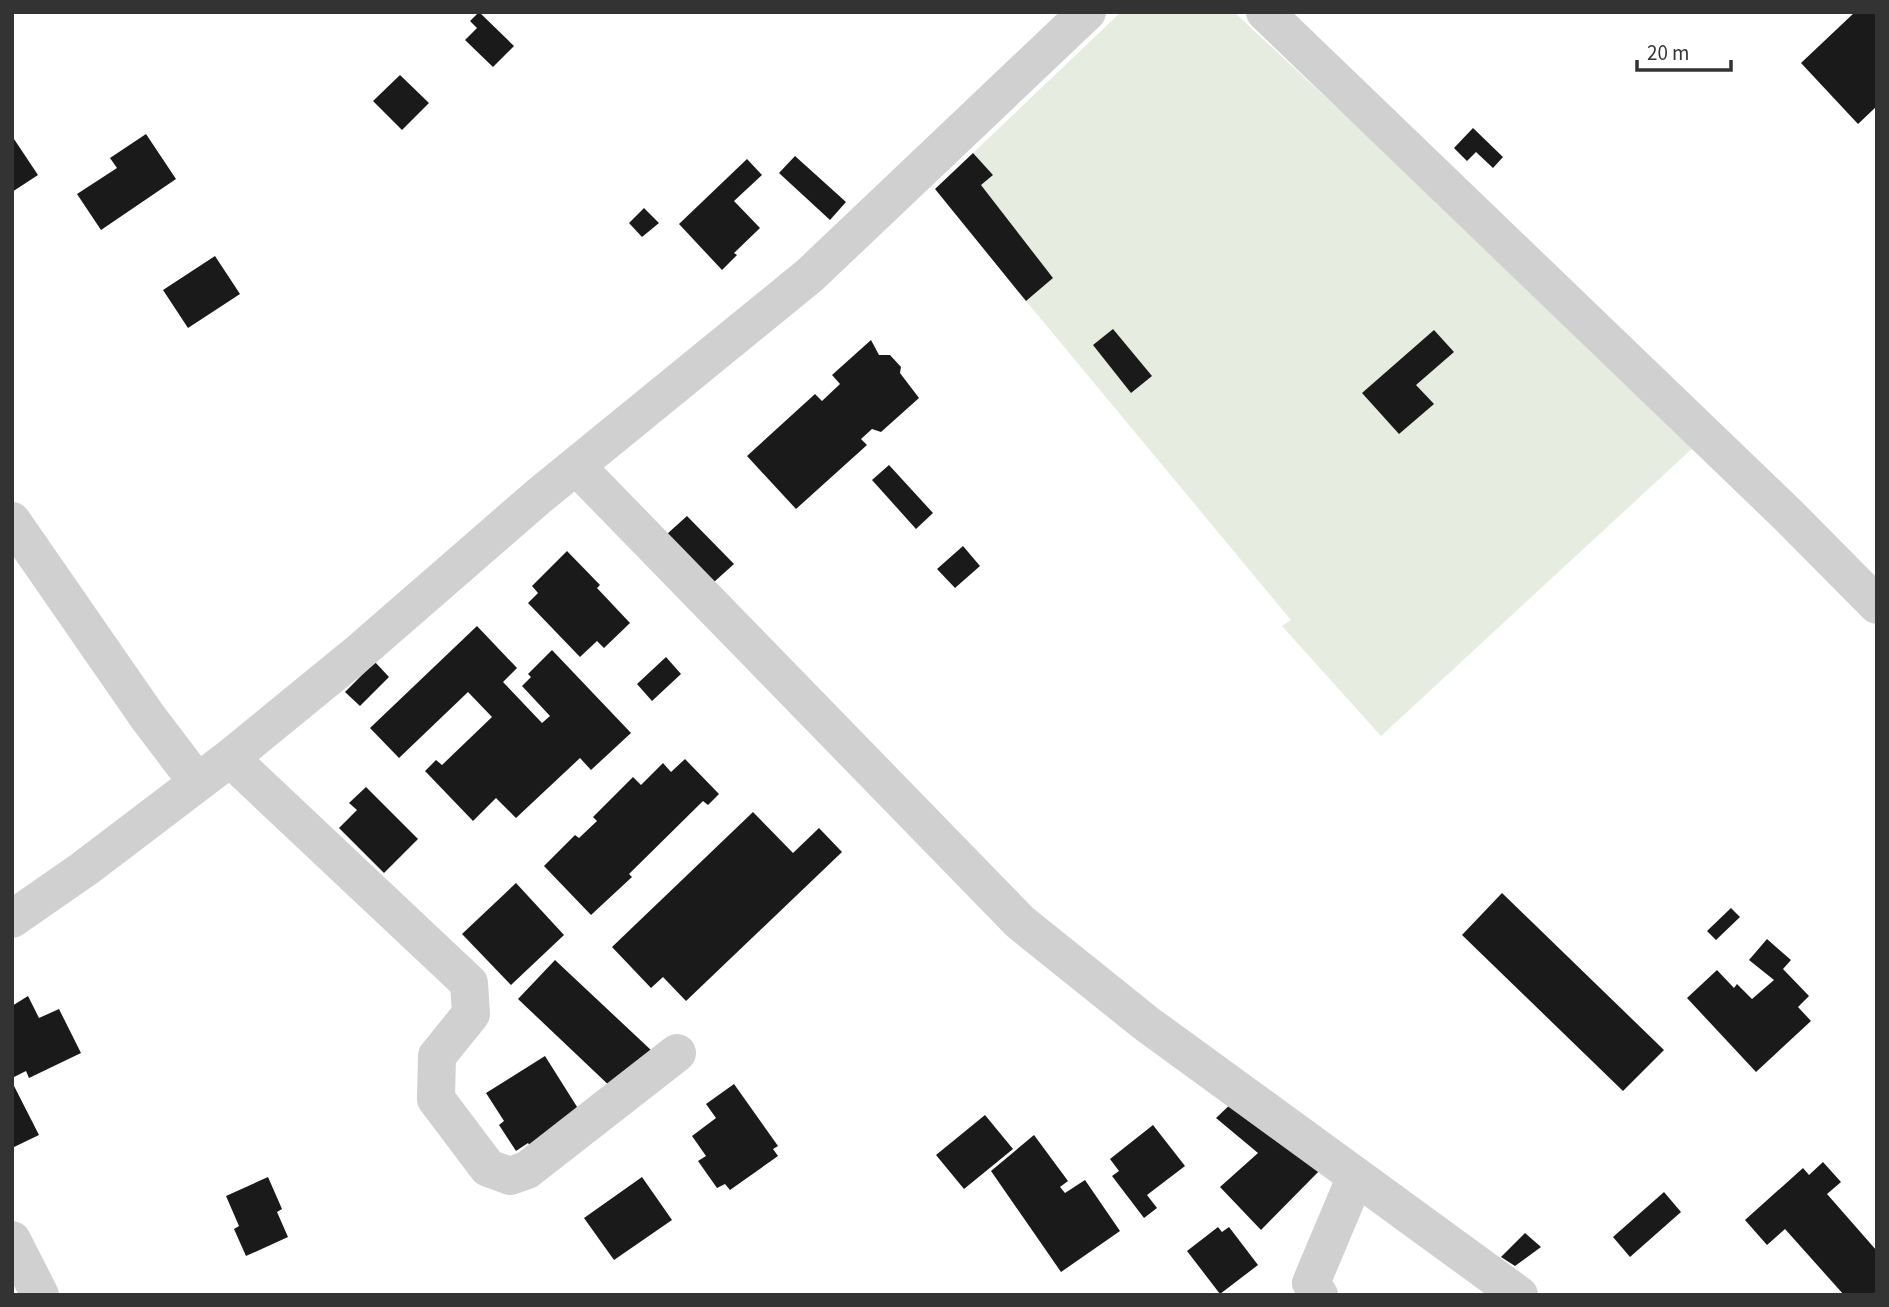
<svg xmlns="http://www.w3.org/2000/svg" width="1889" height="1307" font-family="'Source Sans 3',sans-serif">
	<style>
		.green { fill: #e6ecdf }
		.building { fill: #1a1a1a }
		.lines { fill: none; stroke-linecap: round; stroke-linejoin: round }
		.minor { stroke: #d0d0d0; stroke-width: 38 }
	</style>
	<rect width="100%" height="100%" fill="#fff"/>
	<path class="green" d="M1121 12H1234L1697 444 1381 736 1282 626 1291 620 1026 301 1053 278 981 185 993 175 973 153Z"/>
	<path class="building" d="M479 12 514 46 493 67 465 40 477 28 470 21Z
		M1855 12H1877V106L1858 124 1801 63Z
		M400 75 429 103 402 130 373 101Z
		M1473 128 1503 157 1493 168 1476 152 1467 161 1454 148Z
		M146 134 176 179 101 230 77 194 117 168 110 158Z
		M12 136 38 175 12 192Z
		M973 153 993 175 981 185 1053 278 1026 301 935 189Z
		M795 156 846 202 830 220 779 173Z
		M747 159 762 175 734 201 760 228 734 253 737 255 722 270 679 224Z
		M644 208 659 223 642 237 629 223Z
		M215 256 240 294 188 328 163 290Z
		M1113 329 1152 376 1131 393 1093 345Z
		M1434 330 1454 352 1416 385 1434 404 1399 434 1362 393Z
		M871 340 879 355H890L901 367 900 373 919 398 881 432 872 429 861 439 867 445 796 509 747 456 815 394 822 401 840 384 832 375Z
		M889 465 933 513 916 529 872 480Z
		M687 516 734 564 714 582 667 534Z
		M963 546 980 566 955 588 937 569Z
		M567 551 600 585 597 588 630 623 604 648 597 641 580 657 528 603 538 593 532 586Z
		M477 626 517 668 503 682 542 723 550 716 522 686 531 677 528 674 552 650 631 733 591 770 580 758 516 818 496 798 473 821 425 771 436 760 442 765 492 717 468 692 399 758 370 728Z
		M666 657 681 674 652 701 637 684Z
		M375 662 389 677 360 706 345 692Z
		M685 759 719 794 708 805 703 801 629 874 632 877 591 915 544 866 575 835 579 838 597 821 593 817 633 777 641 785 663 763 671 772Z
		M366 787 418 839 384 873 339 828 357 810 349 803Z
		M753 812 793 853 819 828 842 852 686 1001 663 977 651 988 612 947Z
		M516 883 564 935 511 985 462 934Z
		M1502 893 1664 1050 1623 1091 1462 935Z
		M1731 908 1740 917 1716 940 1707 931Z
		M1767 939 1791 960 1783 969 1809 996 1798 1007 1811 1021 1756 1072 1687 998 1717 970 1734 988 1737 984 1752 999 1774 980 1749 960Z
		M555 960 652 1051 615 1091 518 999Z
		M28 996 39 1018 59 1009 81 1053 29 1078 26 1071 12 1078V1006Z
		M545 1056 579 1110 535 1153 528 1143 516 1151 499 1125 504 1121 486 1093Z
		M12 1082 39 1135 12 1148Z
		M734 1084 778 1146 773 1149 778 1156 730 1190 725 1184 717 1188 698 1161 706 1156 692 1136 716 1118 706 1104Z
		M1235 1100 1325 1165 1261 1230 1220 1187 1258 1153 1216 1118Z
		M985 1115 1013 1149 964 1189 936 1155Z
		M1153 1125 1185 1166 1147 1195 1157 1208 1144 1218 1112 1176 1119 1171 1110 1159Z
		M1034 1135 1068 1181 1060 1187 1065 1193 1085 1180 1120 1231 1061 1272 991 1171Z
		M1823 1162 1841 1182 1827 1194 1877 1251V1295H1844L1785 1229 1767 1245 1745 1220 1803 1168 1809 1175Z
		M268 1177 282 1209 277 1212 288 1237 246 1256 234 1229 239 1226 226 1196Z
		M642 1177 672 1220 614 1260 584 1218Z
		M1664 1192 1681 1212 1630 1257 1613 1237Z
		M1218 1227 1222 1232 1229 1227 1258 1265 1220 1294 1187 1251Z
		M1525 1233 1541 1247 1515 1266 1501 1257Z"/>
	<g class="lines">
		<path class="minor" d="M1265 12 1790 517 1877 605
			M577 467 1020 922 1147 1024 1519 1295
			M12 521 147 716 197 782
			M230 758 469 983 471 1014 437 1056 436 1099 488 1168 510 1176 527 1170 677 1053
			M12 919 84 869 230 758 356 655 539 496 810 275 1087 12
			M12 1240 40 1295
			M1319 1295 1311 1283 1356 1176"/>
	</g>
	<rect width="1889" height="1307" fill="none" stroke="#333333" stroke-width="28"/>
	<path d="M1637 60v10h94v-10" fill="none" stroke="#333333" stroke-width="3.5"/>
	<text x="1647" y="60" font-size="21" fill="#333333" stroke="#ffffff" stroke-width="5" paint-order="stroke">20 m</text>
</svg>
